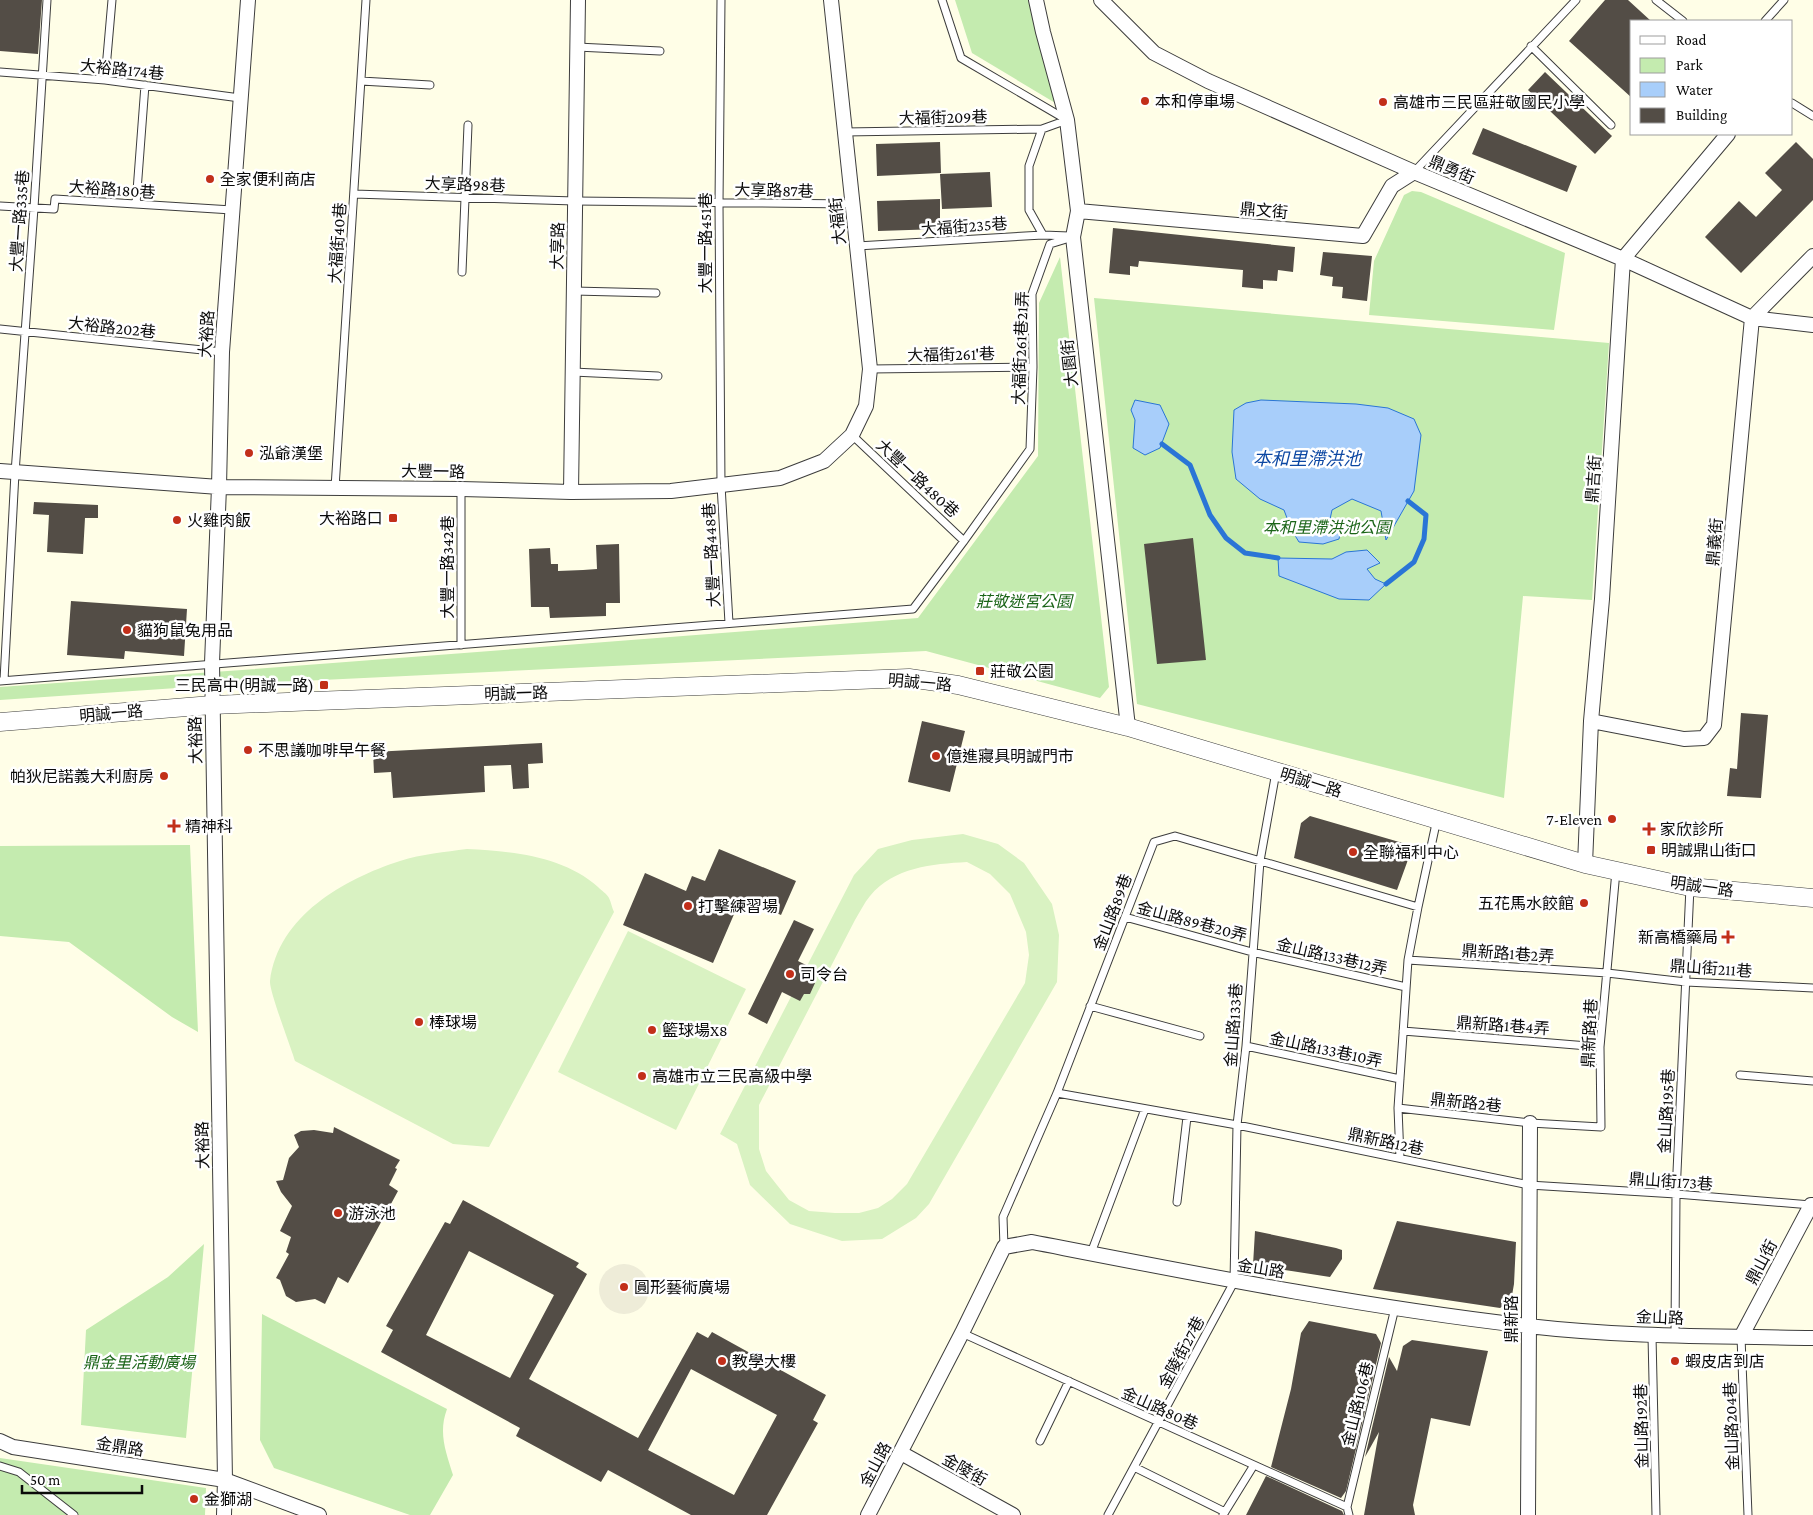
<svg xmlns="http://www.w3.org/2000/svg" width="1813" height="1515" font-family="'Crimson Pro','Noto Sans TC',serif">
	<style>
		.green { fill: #c4ebaf }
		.pitch { fill: #d9f2c2; fill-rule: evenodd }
		.plaza { fill: #eeecd8 }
		.water { fill: #a8cefa; stroke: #2a75d6 }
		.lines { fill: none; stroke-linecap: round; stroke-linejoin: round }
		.stream { stroke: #2a75d6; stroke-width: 5 }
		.building { fill: #534d46; fill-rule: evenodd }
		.service-casing { stroke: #3d3d3d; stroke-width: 9 }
		.minor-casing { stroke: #3d3d3d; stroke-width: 16 }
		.tertiary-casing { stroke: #3d3d3d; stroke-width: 19 }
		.service { stroke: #fff; stroke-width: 7 }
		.minor { stroke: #fff; stroke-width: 14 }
		.tertiary { stroke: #fff; stroke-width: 18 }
		.poi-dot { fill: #c22f1a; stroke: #fff; stroke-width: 2 }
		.labels { text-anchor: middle; stroke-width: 5; stroke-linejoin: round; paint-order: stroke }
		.street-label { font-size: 16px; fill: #0a0a0a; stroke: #fff }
		.poi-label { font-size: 16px; fill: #0a0a0a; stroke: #fff; text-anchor: start }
		.park-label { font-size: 16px; font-style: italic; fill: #1b6518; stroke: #fff }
		.water-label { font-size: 18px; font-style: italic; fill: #0d48a3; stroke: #fff }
	</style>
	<rect width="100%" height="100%" fill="#fffee7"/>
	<path class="green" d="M955 0H1029L1057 104 972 53Z
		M1412 191 1421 192 1565 253 1554 330 1369 315 1374 261 1404 195Z
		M1060 257 1109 687 1100 698 926 651 236 684 0 700V687L242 670 918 618 1038 456 1039 303Z
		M1094 298 1609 343 1592 600 1523 596 1504 798 1137 704Z
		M190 845 198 1032 172 1017 69 942 0 936V846Z
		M204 1244 186 1438 81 1425 86 1330 168 1277Z
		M262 1314 447 1409C438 1433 446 1452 453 1475L430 1515H410L274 1468 260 1440Z
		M0 1458 206 1488 205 1515H0Z"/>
	<path class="pitch" d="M963 834 998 844 1024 863 1052 904 1059 935 1057 982 929 1204 916 1218 882 1239 842 1241 790 1224 750 1185 737 1144 720 1134 854 875 878 849 912 840ZM967 862 990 874 1010 894 1026 932 1029 955 1025 983 907 1184 892 1199 878 1208 859 1213H835L809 1211 789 1200 777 1185 766 1171 759 1149V1105L855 920C860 912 864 903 870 896 894 867 932 864 967 862Z
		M467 849C511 851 564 856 598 887 601 890 607 894 609 898 611 902 612 908 614 912L489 1147 453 1144 295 1061C291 1047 269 991 270 981 278 916 344 879 400 861 422 854 445 852 467 849Z
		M628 931 746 989 676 1130 558 1072Z"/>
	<path class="plaza" d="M599 1289a25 25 0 1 1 50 0a25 25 0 1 1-50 0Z"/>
	<path class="water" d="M1135 400 1160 405 1169 424 1160 448 1145 455 1133 448 1135 420 1131 410Z
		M1261 400 1356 404 1388 408 1414 419 1421 435 1414 491 1386 540 1381 511 1352 499 1332 510 1329 524 1341 529 1339 539 1323 544 1299 542 1291 529 1284 510 1260 499 1236 479 1232 452 1234 410 1246 403Z
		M1367 550 1380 563 1367 569 1375 579 1386 584 1369 600 1339 599 1279 576 1278 558 1332 559 1346 552Z"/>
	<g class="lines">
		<path class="stream" d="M1162 444 1190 465 1210 515 1226 538 1245 553 1278 558
			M1386 584 1414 562 1424 539 1426 515 1408 501"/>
	</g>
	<path class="building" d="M0 0H42L38 54 0 51Z
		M1605 0H1628L1651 21H1632V98L1569 41Z
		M1545 72 1612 136 1595 154 1528 90Z
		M1483 128 1577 166 1567 192 1472 154Z
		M940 142 941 173 877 176 876 144Z
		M1796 142 1813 159V200L1741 273 1705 237 1739 201 1756 217 1782 190 1765 173Z
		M990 172 992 207 942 209 940 174Z
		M940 199V229L878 231 877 201Z
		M1113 228 1295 247 1293 272 1278 270 1277 281 1263 280V289L1242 287 1243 270 1139 261 1138 267 1130 266V275L1109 273Z
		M1323 252 1372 256 1367 301 1342 298 1343 287 1332 286 1333 277 1320 275Z
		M34 502 98 505V518H85L83 554 47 552 49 515 33 514Z
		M1193 538 1206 660 1157 664 1144 544Z
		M619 544 620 603H606V616L550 618 549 607H531L529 549 550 548 551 564H558V571L583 570 597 569 596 545Z
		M71 601 187 609 184 656 125 651 124 659 67 655Z
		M1741 713 1768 715 1761 798 1727 796 1730 768 1737 769Z
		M922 721 965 731 950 792 908 782Z
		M542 743 543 763 528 764 529 788 513 789 511 765 484 766 485 792 393 798 391 772 374 773 373 752Z
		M1310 816 1413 846 1397 890 1294 858 1301 823Z
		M719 849 796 881 781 915 746 900 741 914 735 912 713 963 623 925 645 873 686 891 692 876 705 881Z
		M794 920 814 929 798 961 816 970 811 979 815 983 810 994H804L800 1001 782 992 767 1024 748 1014Z
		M334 1127 400 1160 395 1168 397 1169 389 1185 398 1191 348 1283 338 1277 325 1304 315 1299 296 1302 286 1296 280 1280 276 1278 289 1254 286 1252 291 1237 280 1231 292 1206 281 1192 276 1181 283 1180 289 1158 299 1147 294 1135 301 1131 314 1130 333 1133Z
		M463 1200 579 1263 576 1267 587 1274 529 1379 638 1438 697 1332 708 1338 712 1332 826 1395 813 1420 818 1423 767 1515H691L608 1470 601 1482 516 1436 520 1428 381 1352 393 1330 386 1326 445 1222 450 1224ZM469 1251 554 1295 510 1378 426 1335ZM691 1369 777 1415 734 1495 648 1450Z
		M1397 1221 1516 1242 1514 1284 1511 1301 1500 1308 1373 1289Z
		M1255 1231 1336 1248 1342 1250V1259L1330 1277 1253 1265Z
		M1309 1321 1376 1334 1381 1343 1346 1491 1341 1498 1271 1467 1291 1389 1301 1333Z
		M1412 1340 1488 1351 1470 1426 1431 1418 1413 1505 1415 1515H1364L1379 1432 1365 1457 1389 1357 1397 1371 1403 1346Z
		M1266 1476 1342 1511 1344 1515H1246Z"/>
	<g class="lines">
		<defs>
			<path id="service" d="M721 0 719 203 721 485 729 623
				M942 0 961 58 1067 120 1042 129 1029 166V210L1043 235
				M1656 0 1683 21
				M1765 21 1784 0
				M1531 46 1611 125
				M577 47 660 51
				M0 72 105 80 240 98
				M105 80 112 0
				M361 81 430 85
				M1792 103 1813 116
				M845 132 1042 129
				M1414 172 1576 0
				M354 194 575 201 853 204
				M136 204 145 85
				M0 206 54 209 55 199 232 210
				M857 246 1043 235 1069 236
				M462 272 468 125
				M574 291 656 293
				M0 329 222 352
				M870 369 1033 367
				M573 372 658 376
				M852 435 964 541
				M335 488 366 0
				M461 489V645
				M4 680 15 473 34 208 47 0
				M0 681 913 609 964 541 1030 449 1033 367 1032 294 1050 244 1073 237
				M1125 917 1252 952 1406 987
				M1408 960 1607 973 1686 982 1813 988
				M1090 1006 1200 1036
				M1403 1031 1600 1047
				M1246 1046 1400 1079
				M1740 1075 1813 1081
				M1057 1093 1237 1125 1529 1185 1676 1194 1811 1205
				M1398 1108 1530 1123 1601 1127 1600 1047 1616 871
				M1400 1158 1398 1108 1408 960 1418 907 1437 819
				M1177 1202 1187 1117
				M1004 1247 1003 1217 1057 1093 1154 842 1175 836 1418 907
				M1091 1253 1145 1109
				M962 1333 1347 1507
				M1675 1335 1676 1194 1690 887
				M1652 1336 1656 1515
				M1741 1337 1748 1515
				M1040 1441 1069 1381
				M0 1466 19 1472 74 1515
				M1134 1467 1225 1512
				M1347 1507 1395 1308
				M1347 1507 1349 1515
				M1108 1515 1234 1282 1237 1125 1246 1046 1260 861 1276 772
				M1223 1515 1254 1465"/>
			<path id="minor" d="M1036 0 1043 32 1067 120 1078 211 1073 237 1128 727
				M1101 0 1154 53 1208 81 1414 172 1623 259 1752 318 1813 325
				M1078 211 1363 236 1392 186 1414 172
				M0 471 219 487 461 489 571 492 671 491 780 478 824 461 852 435 866 406 870 369 831 0
				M571 492 578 0
				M1591 721 1684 739 1704 738 1714 725 1752 318 1813 256
				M1585 864 1591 721 1602 599 1623 259 1728 134
				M1741 1337 1811 1205H1813
				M0 1441 13 1447 225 1480 319 1515
				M901 1453 1013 1515
				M224 1515 225 1480 212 663 219 487 222 352 248 0
				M868 1515 962 1333 1004 1247 1032 1242C1197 1274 1362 1307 1528 1326 1623 1337 1718 1336 1813 1338
				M1528 1515 1530 1123"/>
			<path id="tertiary" d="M0 722 212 705 909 678 958 685 1128 727 1585 864 1690 887 1813 898"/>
		</defs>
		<use href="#service" class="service-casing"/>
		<use href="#minor" class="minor-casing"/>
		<use href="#tertiary" class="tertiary-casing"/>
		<use href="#service" class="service"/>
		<use href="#minor" class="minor"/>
		<use href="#tertiary" class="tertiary"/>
	</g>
	<g class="poi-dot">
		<circle cx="1145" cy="101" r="5"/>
		<circle cx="1383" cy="102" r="5"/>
		<circle cx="210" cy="179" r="5"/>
		<circle cx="249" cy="453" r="5"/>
		<rect x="388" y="513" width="10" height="10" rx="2.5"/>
		<circle cx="177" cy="520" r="5"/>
		<circle cx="127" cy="630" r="5"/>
		<rect x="975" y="666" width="10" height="10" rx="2.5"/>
		<rect x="319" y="680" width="10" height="10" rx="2.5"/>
		<circle cx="248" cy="750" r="5"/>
		<circle cx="936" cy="756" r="5"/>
		<circle cx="164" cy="776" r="5"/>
		<circle cx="1612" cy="819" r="5"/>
		<path d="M171.5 818.5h5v5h5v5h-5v5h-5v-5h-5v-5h5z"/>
		<path d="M1646.5 821.5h5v5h5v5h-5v5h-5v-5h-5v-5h5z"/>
		<rect x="1646" y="845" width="10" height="10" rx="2.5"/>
		<circle cx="1353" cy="852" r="5"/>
		<circle cx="1584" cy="903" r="5"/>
		<circle cx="688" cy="906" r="5"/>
		<path d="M1725.5 929.5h5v5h5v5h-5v5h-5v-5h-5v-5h5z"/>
		<circle cx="790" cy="974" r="5"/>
		<circle cx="419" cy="1022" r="5"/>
		<circle cx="652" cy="1030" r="5"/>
		<circle cx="642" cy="1076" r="5"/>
		<circle cx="338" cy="1213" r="5"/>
		<circle cx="624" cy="1287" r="5"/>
		<circle cx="722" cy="1361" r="5"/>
		<circle cx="1675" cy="1361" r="5"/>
		<circle cx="194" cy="1499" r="5"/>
	</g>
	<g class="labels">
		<g class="street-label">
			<text transform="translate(122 69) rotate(6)" y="6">大裕路174巷</text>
			<text transform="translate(943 117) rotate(-1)" y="6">大福街209巷</text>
			<text transform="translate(1452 169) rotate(23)" y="6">鼎勇街</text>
			<text transform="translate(465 184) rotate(2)" y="6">大享路98巷</text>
			<text transform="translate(112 189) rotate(4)" y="6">大裕路180巷</text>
			<text transform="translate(774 190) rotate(1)" y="6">大享路87巷</text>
			<text transform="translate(1264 210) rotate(5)" y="6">鼎文街</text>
			<text transform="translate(19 221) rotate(-86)" y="6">大豐一路335巷</text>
			<text transform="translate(837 221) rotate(-96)" y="6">大福街</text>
			<text transform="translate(964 226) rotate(-4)" y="6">大福街235巷</text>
			<text transform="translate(337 243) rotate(-86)" y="6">大福街40巷</text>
			<text transform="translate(705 243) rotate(-90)" y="6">大豐一路451巷</text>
			<text transform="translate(557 246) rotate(-89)" y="6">大享路</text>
			<text transform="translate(112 327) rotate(6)" y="6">大裕路202巷</text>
			<text transform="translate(206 334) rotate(-86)" y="6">大裕路</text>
			<text transform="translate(1020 348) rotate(-88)" y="6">大福街261巷21弄</text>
			<text transform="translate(951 354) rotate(-1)" y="6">大福街261'巷</text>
			<text transform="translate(1069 363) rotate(-96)" y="6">大園街</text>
			<text transform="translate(433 471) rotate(1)" y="6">大豐一路</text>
			<text transform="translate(918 478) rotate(43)" y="6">大豐一路480巷</text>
			<text transform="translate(1593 479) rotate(-86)" y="6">鼎吉街</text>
			<text transform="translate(1714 542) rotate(-85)" y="6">鼎義街</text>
			<text transform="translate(711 555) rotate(-93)" y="6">大豐一路448巷</text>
			<text transform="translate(447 567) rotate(-90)" y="6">大豐一路342巷</text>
			<text transform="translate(920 682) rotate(5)" y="6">明誠一路</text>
			<text transform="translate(516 693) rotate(-2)" y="6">明誠一路</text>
			<text transform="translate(111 713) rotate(-5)" y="6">明誠一路</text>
			<text transform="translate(195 740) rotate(-91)" y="6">大裕路</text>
			<text transform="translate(1311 782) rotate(17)" y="6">明誠一路</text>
			<text transform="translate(1702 886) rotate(8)" y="6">明誠一路</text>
			<text transform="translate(1112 912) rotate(-69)" y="6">金山路89巷</text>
			<text transform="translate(1192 921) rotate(15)" y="6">金山路89巷20弄</text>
			<text transform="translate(1508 953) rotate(4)" y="6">鼎新路1巷2弄</text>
			<text transform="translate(1332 956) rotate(13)" y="6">金山路133巷12弄</text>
			<text transform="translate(1711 968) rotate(4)" y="6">鼎山街211巷</text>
			<text transform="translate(1233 1025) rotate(-86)" y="6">金山路133巷</text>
			<text transform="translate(1503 1025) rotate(4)" y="6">鼎新路1巷4弄</text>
			<text transform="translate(1589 1033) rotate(-87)" y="6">鼎新路1巷</text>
			<text transform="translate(1326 1049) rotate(12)" y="6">金山路133巷10弄</text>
			<text transform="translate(1466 1102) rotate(6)" y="6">鼎新路2巷</text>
			<text transform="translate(1666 1111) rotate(-87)" y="6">金山路195巷</text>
			<text transform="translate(1386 1141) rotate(12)" y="6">鼎新路12巷</text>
			<text transform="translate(202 1145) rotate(-91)" y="6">大裕路</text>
			<text transform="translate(1671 1181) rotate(4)" y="6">鼎山街173巷</text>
			<text transform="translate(1761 1262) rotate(-62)" y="6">鼎山街</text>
			<text transform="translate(1261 1268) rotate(9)" y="6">金山路</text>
			<text transform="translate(1660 1317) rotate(2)" y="6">金山路</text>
			<text transform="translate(1511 1319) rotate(-90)" y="6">鼎新路</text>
			<text transform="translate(1181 1352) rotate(-62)" y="6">金陵街27巷</text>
			<text transform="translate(1357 1404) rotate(-76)" y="6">金山路106巷</text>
			<text transform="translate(1160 1408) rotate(24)" y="6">金山路80巷</text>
			<text transform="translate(1641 1426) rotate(-91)" y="6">金山路192巷</text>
			<text transform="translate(1731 1426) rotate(-92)" y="6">金山路204巷</text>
			<text transform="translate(120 1446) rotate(9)" y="6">金鼎路</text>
			<text transform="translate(875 1464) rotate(-62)" y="6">金山路</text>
			<text transform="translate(965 1469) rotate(29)" y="6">金陵街</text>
		</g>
		<g class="poi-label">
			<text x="1155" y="107">本和停車場</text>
			<text x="1393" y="108">高雄市三民區莊敬國民小學</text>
			<text x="220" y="185">全家便利商店</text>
			<text x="259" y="459">泓爺漢堡</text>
			<text x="383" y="524" text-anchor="end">大裕路口</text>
			<text x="187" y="526">火雞肉飯</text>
			<text x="137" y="636">貓狗鼠兔用品</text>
			<text x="990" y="677">莊敬公園</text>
			<text x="314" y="691" text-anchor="end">三民高中(明誠一路)</text>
			<text x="258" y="756">不思議咖啡早午餐</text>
			<text x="946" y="762">億進寢具明誠門市</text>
			<text x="154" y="782" text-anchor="end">帕狄尼諾義大利廚房</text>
			<text x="1602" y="825" text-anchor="end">7-Eleven</text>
			<text x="185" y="832">精神科</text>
			<text x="1660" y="835">家欣診所</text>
			<text x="1661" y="856">明誠鼎山街口</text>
			<text x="1363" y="858">全聯福利中心</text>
			<text x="1574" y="909" text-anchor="end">五花馬水餃館</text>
			<text x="698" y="912">打擊練習場</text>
			<text x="1718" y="943" text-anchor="end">新高橋藥局</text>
			<text x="800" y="980">司令台</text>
			<text x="429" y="1028">棒球場</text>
			<text x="662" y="1036">籃球場X8</text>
			<text x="652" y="1082">高雄市立三民高級中學</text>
			<text x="348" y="1219">游泳池</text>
			<text x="634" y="1293">圓形藝術廣場</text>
			<text x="732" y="1367">教學大樓</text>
			<text x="1685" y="1367">蝦皮店到店</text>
			<text x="204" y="1505">金獅湖</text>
		</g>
		<g class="park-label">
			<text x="1327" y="533">本和里滯洪池公園</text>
			<text x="1024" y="607">莊敬迷宮公園</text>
			<text x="139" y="1368">鼎金里活動廣場</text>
		</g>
		<g class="water-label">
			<text x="1307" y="465">本和里滯洪池</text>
		</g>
	</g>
	<rect x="1630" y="20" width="162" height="115" fill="#ffffff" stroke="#9d9d9d"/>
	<rect x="1640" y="36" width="25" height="8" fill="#ffffff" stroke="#9d9d9d"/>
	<text x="1676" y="45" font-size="15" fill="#0a0a0a">Road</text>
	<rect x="1640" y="58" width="25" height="15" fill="#c4ebaf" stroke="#9d9d9d"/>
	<text x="1676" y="70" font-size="15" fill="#0a0a0a">Park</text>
	<rect x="1640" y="82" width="25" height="15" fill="#a8cefa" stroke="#9d9d9d"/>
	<text x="1676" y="95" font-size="15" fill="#0a0a0a">Water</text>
	<rect x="1640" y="108" width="25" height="15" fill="#534d46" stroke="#9d9d9d"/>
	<text x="1676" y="120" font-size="15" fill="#0a0a0a">Building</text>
	<path d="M22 1485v8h120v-8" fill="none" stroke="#0a0a0a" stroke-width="2.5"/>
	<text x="30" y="1485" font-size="15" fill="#0a0a0a" stroke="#ffffff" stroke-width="4" paint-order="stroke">50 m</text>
</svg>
